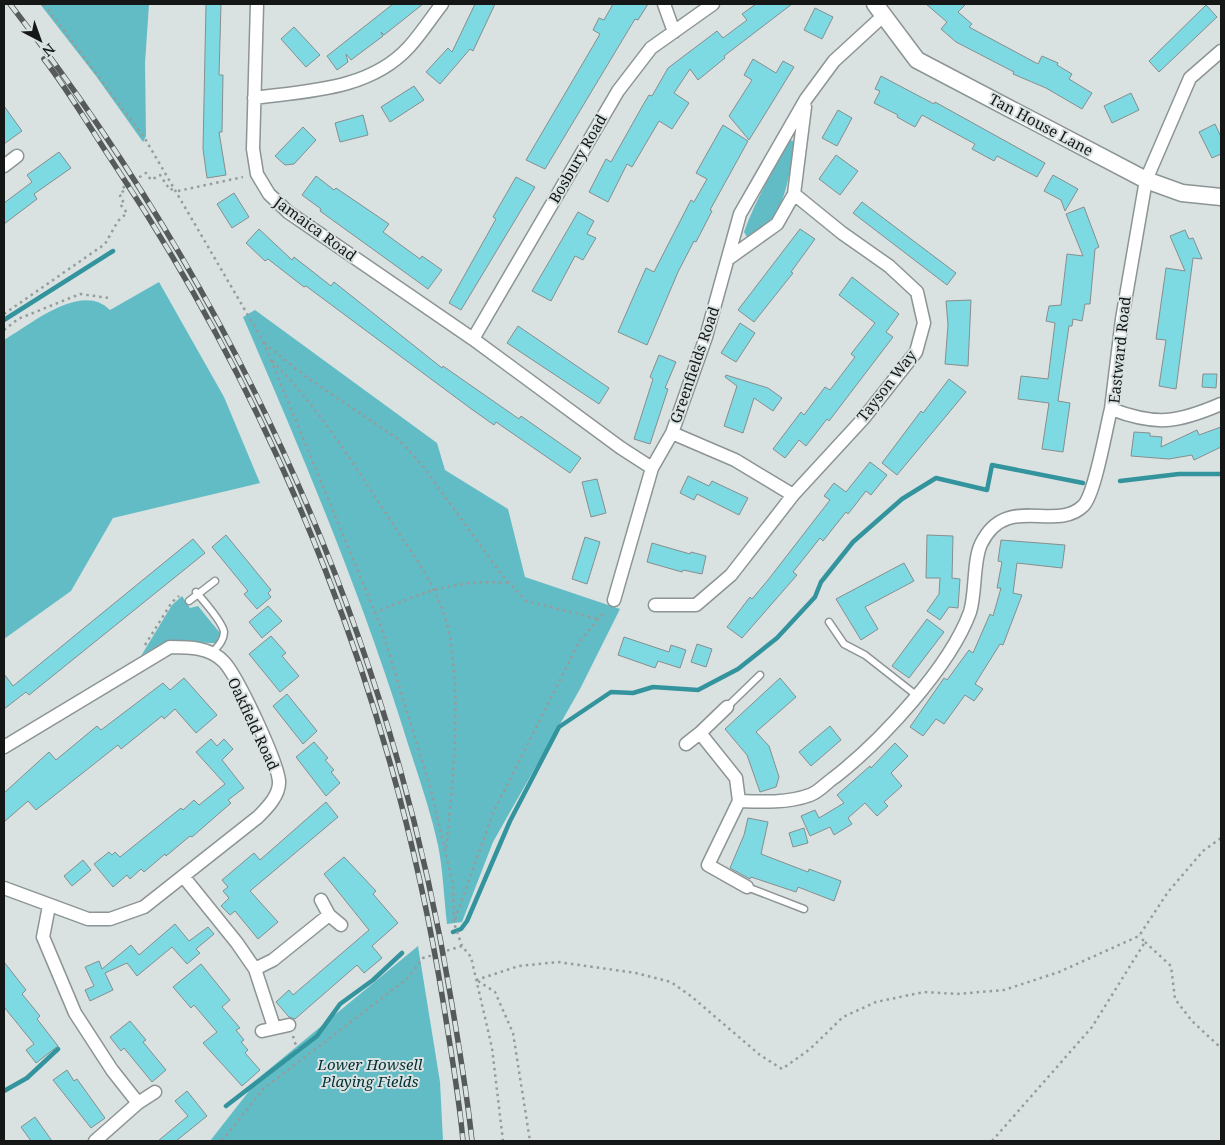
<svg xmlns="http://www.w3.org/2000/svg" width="1225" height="1145" font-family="'Noto Serif',serif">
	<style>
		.green { fill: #62bcc5 }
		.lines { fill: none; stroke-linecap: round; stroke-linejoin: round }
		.stream { stroke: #33949e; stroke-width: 4.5 }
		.building { fill: #7ddae3; stroke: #878e8e }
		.service-casing { stroke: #8d9495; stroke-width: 9 }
		.minor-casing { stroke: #8d9495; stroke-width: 15 }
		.tertiary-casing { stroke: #8d9495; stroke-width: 19 }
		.path { stroke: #969c9c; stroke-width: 2.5; stroke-dasharray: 2.5 4; stroke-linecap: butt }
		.service { stroke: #fff; stroke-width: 6 }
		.minor { stroke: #fff; stroke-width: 12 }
		.tertiary { stroke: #fff; stroke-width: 16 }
		.rail-casing { stroke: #565a5a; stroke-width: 5.5 }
		.rail { stroke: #d9e1e1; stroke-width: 4; stroke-dasharray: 11; stroke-linecap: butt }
		.labels { text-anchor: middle; stroke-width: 4; stroke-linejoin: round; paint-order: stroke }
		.street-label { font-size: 15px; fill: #151717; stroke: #d9e1e1 }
		.park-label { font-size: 15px; font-style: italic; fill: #003034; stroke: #d9e1e1 }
	</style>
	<rect width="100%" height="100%" fill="#d9e1e1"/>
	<path class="green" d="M40 4H149L145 63 146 136 143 142 96 76Z
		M790 140 793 141 794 144C789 177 785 224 747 237L744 232C756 199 773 170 790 140Z
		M159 282 224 397 260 483 113 518 71 591 4 639V340C31 324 82 281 110 310Z
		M255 310 437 443 445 470 508 509 525 577 620 609 580 689 493 842 462 922 447 924C444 898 443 870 438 845 429 804 414 764 402 725 358 586 301 451 243 317Z
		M182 596 190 608 198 606 220 633 216 643C182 643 173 634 141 656L172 605Z
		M418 946 440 1082 443 1141H210L261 1076Z"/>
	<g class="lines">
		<path class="stream" d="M4 320 113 251
			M1120 481 1179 474H1221
			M453 932 461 929 467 921 510 821 559 727 611 692 633 693 653 687 698 690 738 669 777 638 815 597 821 582 853 542 902 499 936 478 987 490 992 465 1083 483
			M4 1091 27 1078 58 1049
			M226 1106 317 1036 340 1004 373 980 402 953"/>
	</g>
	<path class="building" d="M206 4H221L219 75H223L222 132H219L226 175 207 178 203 149Z
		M393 4H423L384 35 381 32 383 36 351 60 346 54 348 62 337 70 327 56Z
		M475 4H495L473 51 470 49 440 84 426 72 448 48 452 52Z
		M613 4H648L638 20 635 19 545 169 526 160 600 34 593 30 599 18 604 20Z
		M756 4H792L724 56 725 58 698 80 690 69 674 93 689 103 672 129 659 121 632 167 627 164 608 202 589 192 606 159 611 162 643 105 649 95 652 96 668 68 717 31 723 38 747 20 742 14Z
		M926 4H966L958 12 972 24 969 27 1038 64 1042 56 1058 63 1057 65 1072 74 1069 79 1092 93 1082 109 1046 88 1013 74 1014 72 956 42 941 29 947 22Z
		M1206 5 1217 17 1159 72 1149 61Z
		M815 8 833 17 822 39 804 30Z
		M294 27 320 55 306 67 281 39Z
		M753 59 776 73 783 61 794 67 749 140 729 116 752 80 744 75Z
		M881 76 934 104 935 102 1045 163 1037 177 997 156 994 161 972 149 975 144 922 115 915 127 897 117 898 115 874 103 880 91 875 89Z
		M414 86 424 100 390 122 381 107Z
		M1131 93 1139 110 1112 123 1104 106Z
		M4 106 22 131 4 144Z
		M838 110 852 118 837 146 822 138Z
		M363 115 368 135 340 142 335 123Z
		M1215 124 1221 137V154L1212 158 1199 132Z
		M723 125 748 141 710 210 712 211 696 242 694 241 678 272 647 345 618 332 646 268 654 272 691 200 694 202 707 179 696 173Z
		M303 127 316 140 294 164 285 165 275 156Z
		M59 152 71 168 34 194 37 199 4 224V203L32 182 27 175Z
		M836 155 858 171 840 195 819 179Z
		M1053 175 1078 189 1065 211 1061 200 1044 191Z
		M316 176 334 190 336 188 389 224 383 232 420 259 422 256 442 270 428 289 320 211 321 209 302 195Z
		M516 177 535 187 461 310 449 303 496 219 493 217Z
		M234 193 249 217 232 228 217 204Z
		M862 202 956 273 947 285 853 213Z
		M1084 207 1099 247 1095 249 1090 304H1085L1082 321 1073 319 1072 326H1069L1058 401 1070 403 1063 452 1042 449 1049 403 1018 399 1021 376 1048 379 1055 323 1046 321 1049 306 1061 305 1067 254 1083 256 1066 214Z
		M578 212 594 221 587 234 596 238 583 260 575 256 551 301 532 291Z
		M259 229 292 260 294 257 331 286 334 282 442 368 443 366 519 419 521 416 581 458 570 473 496 422 494 425 470 408 306 286 304 287 268 259 265 261 246 243Z
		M800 229 815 239 791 272 793 273 754 322 738 310Z
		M1185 230 1189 239 1193 238 1202 259 1193 258 1176 389 1159 386 1166 340 1156 339 1166 268 1185 271 1170 236Z
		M852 277 899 314 886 332 893 337 829 421 827 419 806 446 799 440 785 458 773 449 801 412 804 415 825 387 830 390 855 357 851 354 875 323 839 295Z
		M971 300 968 366 945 364 948 325 946 301Z
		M740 323 755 333 736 362 721 353Z
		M518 326 609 388 599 404 507 343Z
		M659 355 676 362 665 388 668 389 650 444 634 439 653 379 650 377Z
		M1203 374H1217L1216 388 1202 387Z
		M726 375 768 388 782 398 773 411 754 398 743 433 724 426 737 386 725 377Z
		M949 379 966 392 897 475 882 463 921 411 923 413Z
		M1221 427V447L1194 460 1192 455 1169 459 1131 456 1134 432 1150 433V436L1162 437 1161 447 1197 430 1199 435Z
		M870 462 887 475 871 495 866 491 848 514 846 512 823 541 820 538 793 572 797 575 742 638 727 627 750 597 752 599 768 580 830 500 824 496 834 483 846 492Z
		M688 476 709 486 712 481 748 498 739 515 697 494 694 500 680 493Z
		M597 479 606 513 591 517 582 482Z
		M226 535 271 590 268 593 271 597 257 609 244 594 248 591 212 547Z
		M927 535 953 536 952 578 960 579 958 608 949 607 940 620 927 611 939 594 940 578H926Z
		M585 537 600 542 587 584 572 579Z
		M193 539 205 553 29 695 26 692 4 709V674L13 686Z
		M1001 540 1065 545 1062 568 1017 563 1013 593 1022 595 1003 645 1000 644 975 684 983 689 974 701 965 695 944 724 936 719 923 736 910 727 944 678 947 680 969 650 973 653 990 614 993 616 1001 588H997L1002 562 998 561Z
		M652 543 690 554 691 552 706 556 702 574 683 570 682 572 647 562Z
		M904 563 914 581 865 607 878 629 861 640 836 599Z
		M268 606 282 621 262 638 249 622Z
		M927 619 944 632 909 678 892 666Z
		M271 636 286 653 282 656 299 676 280 692 249 654Z
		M624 637 669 652 671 645 686 650 680 668 658 661 655 668 618 655Z
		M697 644 712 649 706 667 691 662Z
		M184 678 217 715 196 733 175 709 164 719 162 716 121 749 118 745 36 810 28 801 4 822V793L49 752 56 760 97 726 101 730 163 683 170 690Z
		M780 678 796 697 756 732 769 746 779 777 776 787 760 792 747 755 725 729Z
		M287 694 317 731 303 744 273 706Z
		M830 726 841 740 811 766 799 752Z
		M211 739 217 746 224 739 233 749 222 760 244 788 228 800 231 803 192 837 190 836 166 856 165 854 144 872 141 869 130 879 127 875 113 887 94 864 109 852 112 855 115 852 120 857 181 808 183 810 194 800 199 805 225 784 196 752Z
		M314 742 328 758 325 760 334 770 331 772 340 783 326 796 296 757Z
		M895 743 908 756 891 773 902 786 884 802 888 806 877 816 865 803 848 818 852 824 834 835 830 827 810 836 801 816 815 810 819 818 844 803 837 795 870 766 871 768Z
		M326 802 338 817 250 891 278 922 258 939 235 911 230 915 221 906 229 898 223 891 228 887 222 880 254 853 260 860Z
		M748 818 768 822 761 854 808 872 809 869 841 881 834 901 798 887 796 892 751 877 750 879 730 868 744 835Z
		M804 828 808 843 793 847 789 833Z
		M344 857 376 891 373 894 398 923 372 946 382 958 364 973 357 965 295 1019 289 1017 276 1002 289 990 293 995 369 930 324 874Z
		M83 860 91 870 72 886 64 876Z
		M175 924 189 941 208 927 214 934 196 949 200 953 187 964 172 947 137 976 127 963 105 973 113 990 90 1001 85 990 94 986 85 967 99 961 102 969 131 945 139 955Z
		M4 962 26 990 22 994 40 1016 37 1019 58 1046 36 1063 26 1050 34 1044 4 1007Z
		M201 964 230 1000 222 1007 240 1028 236 1030 244 1040 241 1042 248 1050 245 1053 260 1070 242 1086 203 1043 217 1032 194 1005 191 1008 173 987Z
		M130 1021 146 1040 143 1042 166 1070 152 1082 124 1048 121 1051 110 1037Z
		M67 1070 74 1081 77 1079 105 1118 91 1128 53 1080Z
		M187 1091 207 1116 176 1141H158L188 1116 175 1101Z
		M35 1117 52 1141H31L21 1127Z"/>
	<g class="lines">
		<defs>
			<path id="service" d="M196 592C203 600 223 623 224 632 224 641 217 647 212 653
				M189 601 215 581
				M829 622 844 644 865 655 916 695
				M727 707 760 675
				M747 887 804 909"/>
			<path id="minor" d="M257 4 253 149 257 174 269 194 288 212 473 339 621 448 652 468 672 433 706 337 740 214 806 99 834 61 883 16
				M664 4 674 32
				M1221 51 1190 78 1146 180 1122 319 1111 409C1156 426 1177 423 1221 404
				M254 98C307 91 370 90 409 47 421 34 431 18 442 4
				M4 166 17 156
				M728 259 777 224 794 194 805 107
				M473 339 618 91 651 48 713 4
				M793 495 863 419 916 352 924 323 917 292 889 266 842 233 794 194
				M614 600 652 468
				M655 605H696L731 575 793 495 735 460 672 433
				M727 707 700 733 736 778 739 801
				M686 744 700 733
				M4 747 170 647C189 647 210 647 224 662 238 677 277 761 279 781 280 795 267 808 258 817L144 907 110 919H88L4 888
				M183 876 237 943 255 969 274 1027
				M747 887 708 865 739 801C763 802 788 803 810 795 819 792 827 782 835 777 881 741 950 667 970 612 976 593 973 561 981 544 1006 492 1055 533 1083 506 1095 495 1106 428 1111 409
				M321 900 329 915 341 925
				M49 906 43 937 75 1013 112 1070 138 1103 95 1141
				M255 969 273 960 329 915
				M262 1031 289 1025
				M138 1103 155 1092"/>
			<path id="tertiary" d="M875 4 917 60 1146 180 1182 193 1221 197"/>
		</defs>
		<use href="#service" class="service-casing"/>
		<use href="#minor" class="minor-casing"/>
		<use href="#tertiary" class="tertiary-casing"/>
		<path class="path" d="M44 4 144 137 263 341 381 627 431 790 453 885 454 923 462 946 471 957 492 1048 503 1141
			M178 191 243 177
			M4 314 105 244 118 221 127 213 120 204 123 201 120 196 124 193 121 189 146 173 151 180 160 175 170 190 175 188
			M4 330 18 319 80 294 109 298
			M264 343 305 376 398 439 423 466 501 574 526 601 598 619
			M272 361C317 405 350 459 385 512 410 551 442 590 450 638 461 707 453 780 446 849
			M374 613C423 592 455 579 508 583
			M145 645 172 602 179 596
			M455 919 493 813 578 644 605 611
			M1145 942 1171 966 1175 999 1192 1021 1221 1048
			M476 980 519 966 558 962 636 973 671 982 692 997 760 1055 782 1069 810 1049 843 1017 876 1002 924 992 957 994 1004 990 1059 972 1139 936 1168 892 1203 851 1221 838
			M478 981 495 992 513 1033 530 1141
			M293 1036 297 1049
			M222 1141 263 1089 407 979 423 958 462 946
			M992 1141 1092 1027 1145 942 1139 936"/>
		<use href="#service" class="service"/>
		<use href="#minor" class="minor"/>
		<use href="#tertiary" class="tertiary"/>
		<defs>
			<path id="rail" d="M10 4C239 300 390 629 451 999 459 1046 467 1093 472 1141
				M44 59C70 93 92 131 116 167 284 420 396 707 444 1007 451 1052 459 1096 463 1141"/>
		</defs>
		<use href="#rail" class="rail-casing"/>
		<use href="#rail" class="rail"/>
	</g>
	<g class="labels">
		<g class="street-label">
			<text transform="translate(1041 125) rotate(28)" y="5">Tan House Lane</text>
			<text transform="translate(578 159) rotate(-60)" y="5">Bosbury Road</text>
			<text transform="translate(315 229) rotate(36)" y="5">Jamaica Road</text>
			<text transform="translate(1120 350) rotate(-84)" y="5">Eastward Road</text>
			<text transform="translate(695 365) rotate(-71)" y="5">Greenfields Road</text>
			<text transform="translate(887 386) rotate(-52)" y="5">Tayson Way</text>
			<text transform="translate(253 724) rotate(65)" y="5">Oakfield Road</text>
		</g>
		<g class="park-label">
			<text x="370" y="1070">Lower Howsell<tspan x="370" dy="17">Playing Fields</tspan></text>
		</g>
	</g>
	<rect width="1225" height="1145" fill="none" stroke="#151717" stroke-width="10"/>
	<g transform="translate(40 40) rotate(139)" stroke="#d9e1e1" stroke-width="4" paint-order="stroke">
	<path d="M0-4L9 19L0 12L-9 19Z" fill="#151717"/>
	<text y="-8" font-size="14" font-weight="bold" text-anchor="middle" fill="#151717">N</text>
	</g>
</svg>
